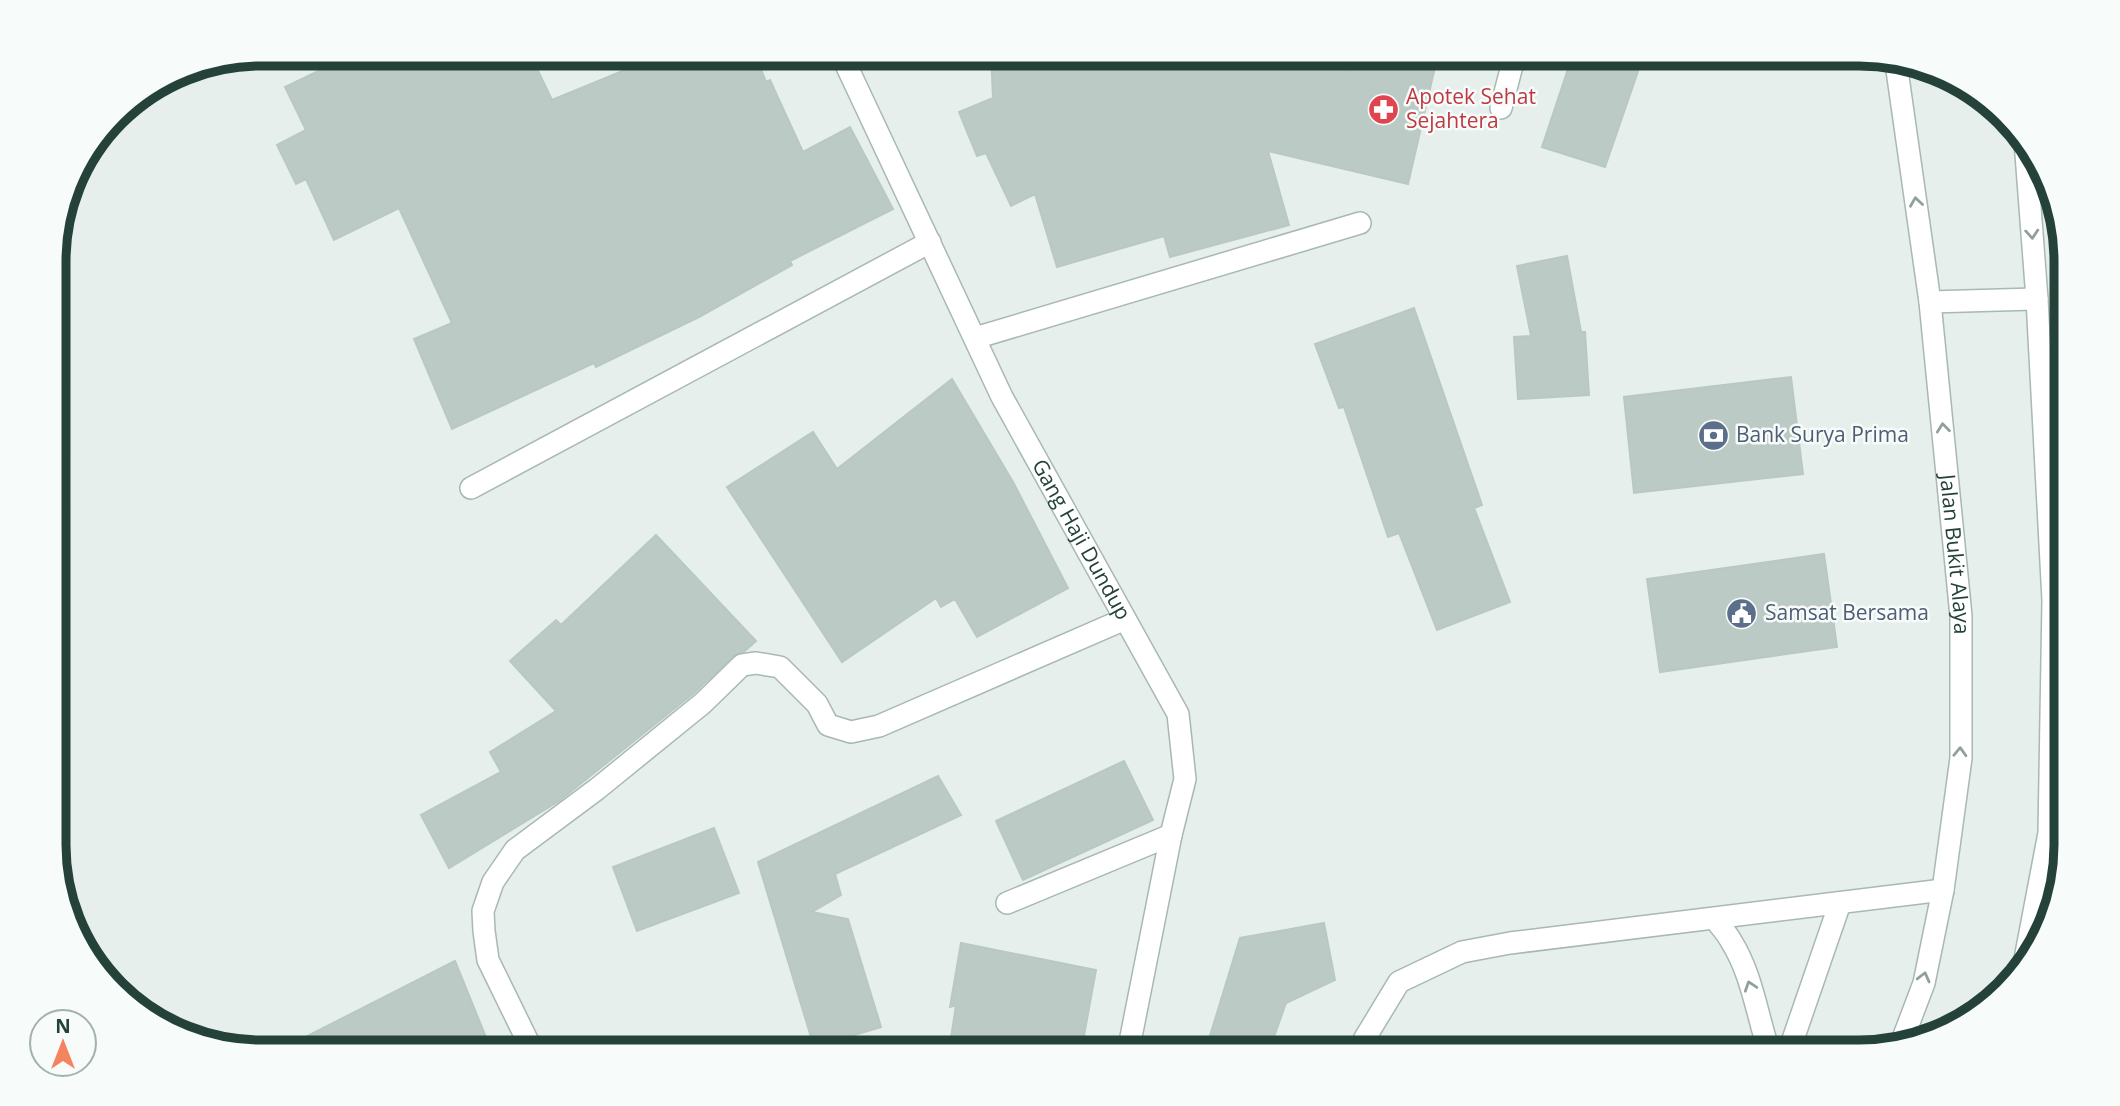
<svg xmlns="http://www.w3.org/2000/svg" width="2120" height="1106" font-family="'Open Sans',sans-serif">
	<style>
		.building { fill: #bbcac4; stroke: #b8c9c2; stroke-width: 2 }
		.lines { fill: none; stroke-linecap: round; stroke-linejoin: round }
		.minor-casing { stroke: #a8b8b2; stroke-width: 24 }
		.minor { stroke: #fff; stroke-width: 21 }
		.oneway { stroke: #92a09c }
		.labels { text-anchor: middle; stroke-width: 5; stroke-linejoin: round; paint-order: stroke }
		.health-label { font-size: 21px; fill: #be3a42; stroke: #f7fbf9; text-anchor: start }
		.service-label { font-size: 21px; fill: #4e5e75; stroke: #f7fbf9; text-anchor: start }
		.street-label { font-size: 21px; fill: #24423a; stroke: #f7fbf9 }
		.rim { fill: none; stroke: #24423a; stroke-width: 9 }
	</style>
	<rect width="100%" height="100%" fill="#e6efeb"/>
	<path class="building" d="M354 54H530L552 100 664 54H755L766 82 770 80 803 152 850 127 893 209 790 261 792 265 699 317 596 367 594 363 452 429 414 339 452 323 399 208 334 240 306 179 296 184 277 145 306 130 285 87Z
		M991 54H1213L1214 59 1349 71 1353 54H1438L1408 184 1268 151 1289 225 1170 257 1164 236 1057 267 1035 194 1011 206 986 153 977 156 959 112 993 98Z
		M1573 54H1644L1605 167 1542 147Z
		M1567 256 1581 332H1585L1589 395 1518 399 1514 337 1531 336 1517 266Z
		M1414 308 1482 505 1474 508 1510 602 1437 630 1399 533 1388 537 1344 407 1339 408 1315 344Z
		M1791 377 1803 474 1634 493 1624 397Z
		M952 379 1013 482 1068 588 977 637 955 599 941 607 936 598 842 662 727 487 813 432 837 469Z
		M656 535 756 641 745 651 733 656 694 693 559 801 449 868 421 815 501 772 490 752 556 711 510 661 556 620 561 625Z
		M1824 554 1837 647 1660 672 1647 579Z
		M1124 761 1153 820 1023 880 996 821Z
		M938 776 961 815 835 874 841 895 812 912 848 919 881 1027 814 1047 758 862Z
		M714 828 739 893 637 931 613 867Z
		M1324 923 1335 980 1286 1003 1269 1051 1205 1052 1240 938Z
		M961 943 1096 970 1081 1052H1032L951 1038 956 1005 950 1007Z
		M455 961 492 1052H276Z"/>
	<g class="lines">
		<defs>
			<g id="minor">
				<path id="s1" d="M841 54 1002 397 1178 714 1185 779 1171 835 1128 1052"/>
				<path id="s2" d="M1896 63 1930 302 1961 616V758L1943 890 1924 983 1902 1041"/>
				<path d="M1501 108 1515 54"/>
				<path d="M1930 302 2037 299"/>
				<path d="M975 338 1360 223"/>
				<path d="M471 488 930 242"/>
				<path d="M1007 903 1171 835"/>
				<path d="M1715 919C1720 926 1727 933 1731 941 1752 974 1757 1015 1769 1051"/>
				<path d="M2025 959 2049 833 2053 600 2037 299 2025 141"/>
				<path d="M1359 1051 1365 1038 1399 982 1462 952 1510 943 1943 890"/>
				<path d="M1789 1051 1840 903"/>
				<path d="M533 1052 488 960 484 931 483 911 493 882 515 850 597 789 703 703 742 665 756 663 780 667 817 704 828 725 851 732 879 726 1125 619"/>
			</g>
		</defs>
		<use href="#minor" class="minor-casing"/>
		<use href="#minor" class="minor"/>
	</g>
	<defs><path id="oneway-chevron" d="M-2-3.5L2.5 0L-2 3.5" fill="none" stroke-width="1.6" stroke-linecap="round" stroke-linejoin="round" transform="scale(1.75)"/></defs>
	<g class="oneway">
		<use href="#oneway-chevron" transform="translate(1916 202) rotate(-98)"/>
		<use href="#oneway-chevron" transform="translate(2032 234) rotate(86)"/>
		<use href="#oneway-chevron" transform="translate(1943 428) rotate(-96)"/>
		<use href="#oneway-chevron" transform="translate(1960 752) rotate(-88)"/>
		<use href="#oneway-chevron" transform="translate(1924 977) rotate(-76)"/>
		<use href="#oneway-chevron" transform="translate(1750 986) rotate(-108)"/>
	</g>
	<defs>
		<symbol id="pharmacy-disc" viewBox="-11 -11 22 22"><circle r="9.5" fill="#e0444e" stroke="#f7fbf9"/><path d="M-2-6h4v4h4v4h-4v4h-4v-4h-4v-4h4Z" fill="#fff"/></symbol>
		<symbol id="bank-disc" viewBox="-11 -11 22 22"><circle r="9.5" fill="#5c6f8a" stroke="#f7fbf9"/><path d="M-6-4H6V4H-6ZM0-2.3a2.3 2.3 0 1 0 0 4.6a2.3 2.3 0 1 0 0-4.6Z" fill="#fff"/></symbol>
		<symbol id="civic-disc" viewBox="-11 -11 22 22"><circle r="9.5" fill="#5c6f8a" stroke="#f7fbf9"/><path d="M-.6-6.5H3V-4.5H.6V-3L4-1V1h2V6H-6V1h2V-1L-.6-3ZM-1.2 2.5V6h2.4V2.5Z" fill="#fff"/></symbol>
	</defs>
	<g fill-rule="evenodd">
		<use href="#pharmacy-disc" x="1366" y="92" width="35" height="35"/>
		<use href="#bank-disc" x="1696" y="418" width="35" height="35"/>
		<use href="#civic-disc" x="1724" y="596" width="35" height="35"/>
	</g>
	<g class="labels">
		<g class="health-label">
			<text x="1406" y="104">Apotek Sehat<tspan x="1406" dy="24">Sejahtera</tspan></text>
		</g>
		<g class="service-label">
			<text x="1736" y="442">Bank Surya Prima</text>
			<text x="1765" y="620">Samsat Bersama</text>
		</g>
		<g class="street-label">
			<text dy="7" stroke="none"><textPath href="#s1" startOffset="542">Gang Haji Dundup</textPath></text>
			<text dy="7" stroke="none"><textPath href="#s2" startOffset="495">Jalan Bukit Alaya</textPath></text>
		</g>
	</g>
	<path d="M0 0H2120V1106H0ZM261 66H1859A195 195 0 0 1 2054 261V845A195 195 0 0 1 1859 1040H261A195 195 0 0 1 66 845V261A195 195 0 0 1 261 66Z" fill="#f7fbf9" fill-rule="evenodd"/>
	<path class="rim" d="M261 66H1859A195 195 0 0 1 2054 261V845A195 195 0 0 1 1859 1040H261A195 195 0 0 1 66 845V261A195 195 0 0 1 261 66Z"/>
	<g transform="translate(63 1043)"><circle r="33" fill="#f7fbf9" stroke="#a3b1ad" stroke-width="2"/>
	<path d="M0-5L12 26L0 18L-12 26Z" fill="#f4845f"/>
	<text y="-10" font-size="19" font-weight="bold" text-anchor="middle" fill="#24423a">N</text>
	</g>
</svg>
